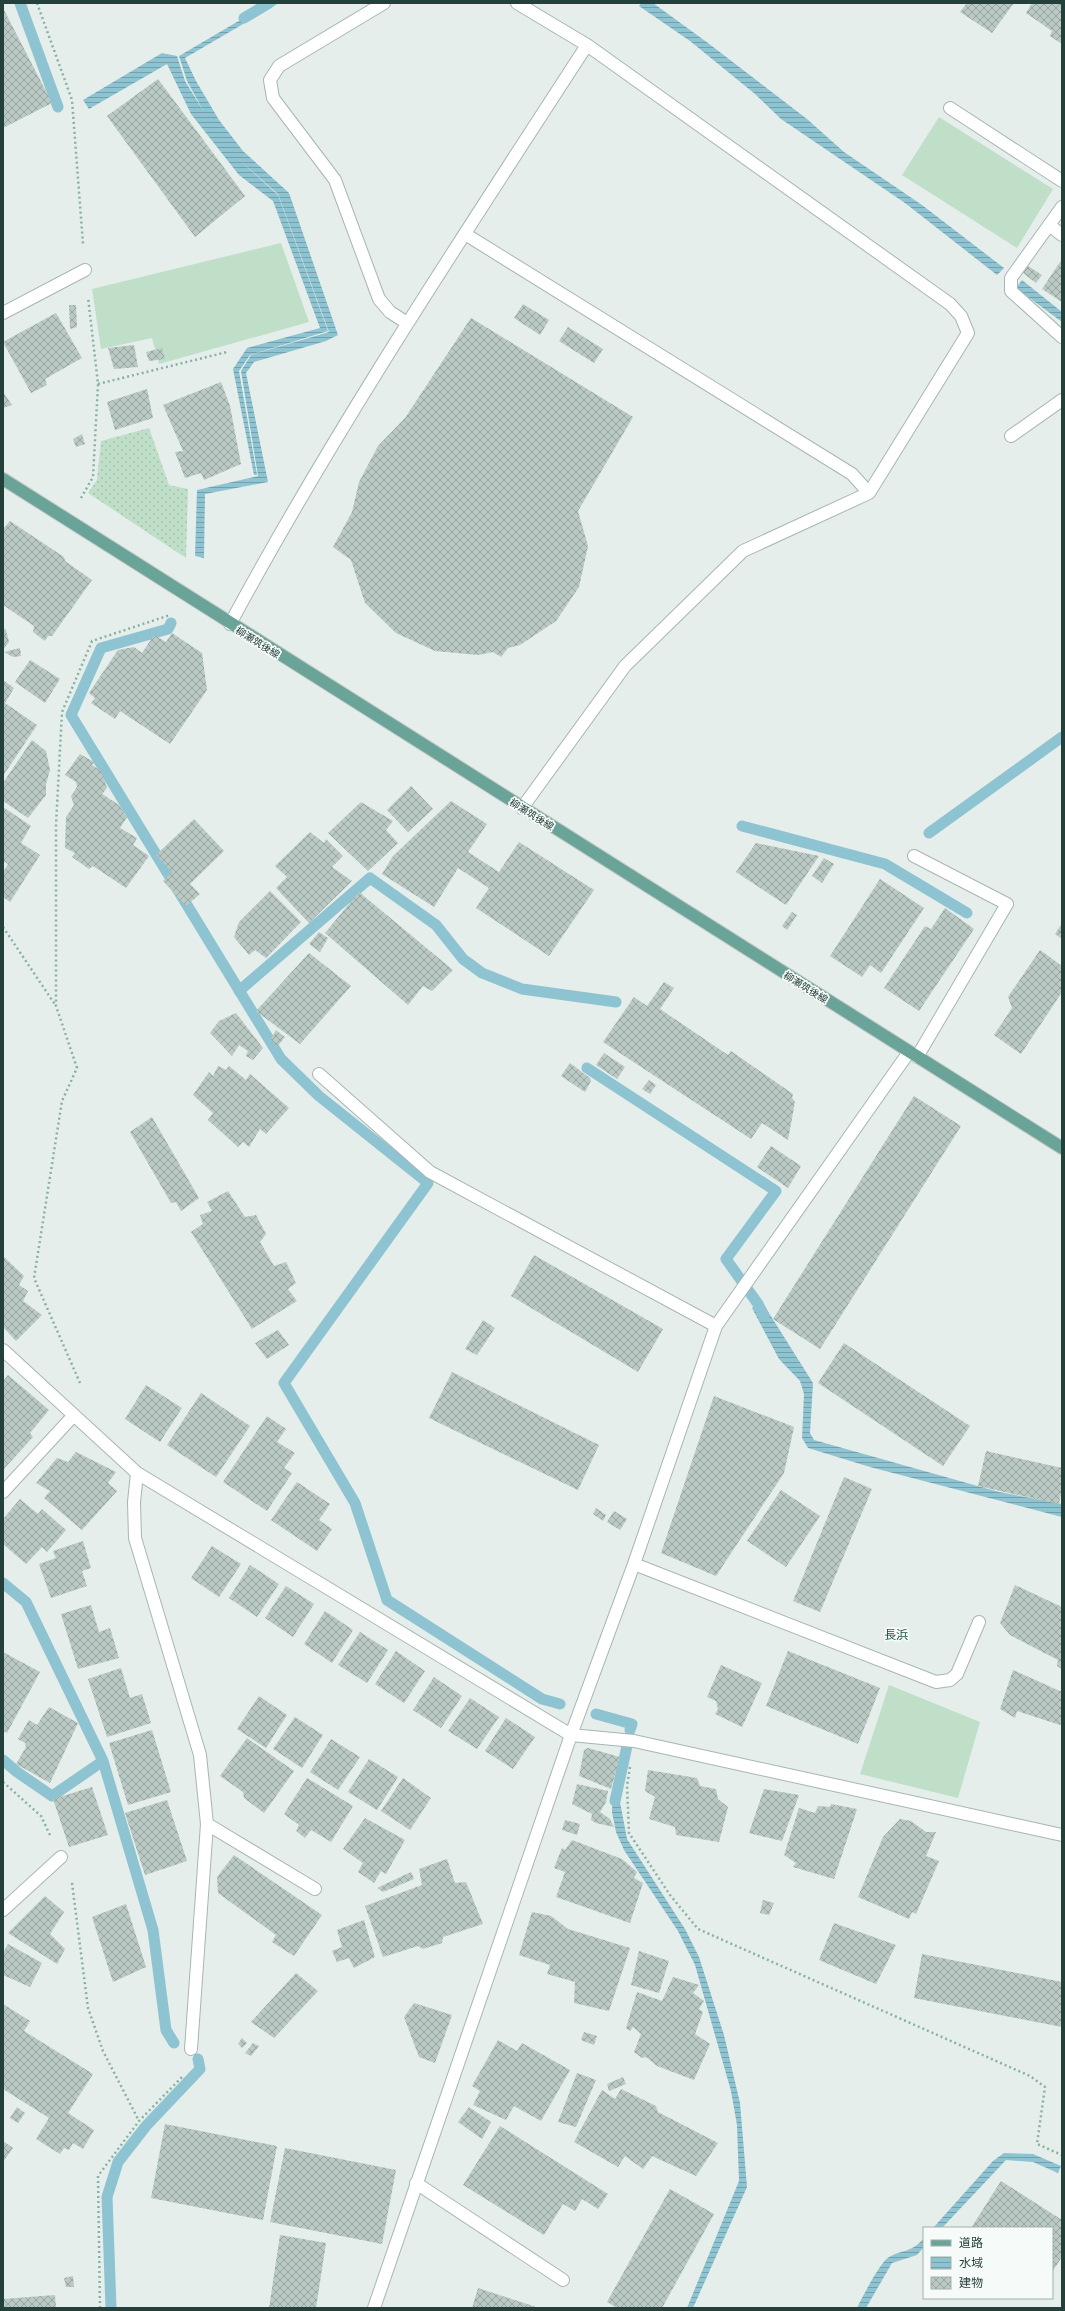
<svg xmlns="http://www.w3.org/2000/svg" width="1065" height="2311" font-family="Arial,'Noto Sans JP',sans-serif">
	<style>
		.grass { fill: #bfdfc9 }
		.garden { fill: url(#garden-dots) }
		.water { fill: url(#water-rules) }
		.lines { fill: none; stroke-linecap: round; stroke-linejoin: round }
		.stream { stroke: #8ec3d2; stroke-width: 11 }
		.building { fill: url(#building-cross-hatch) }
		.minor-casing { stroke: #a7b6b2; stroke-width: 14 }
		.major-casing { stroke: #c2cac8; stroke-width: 14 }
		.path { stroke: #86b1a6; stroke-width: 2.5; stroke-dasharray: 2 3; stroke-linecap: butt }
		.minor { stroke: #fff; stroke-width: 12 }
		.major { stroke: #6aa398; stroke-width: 12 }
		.labels { text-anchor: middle; stroke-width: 3.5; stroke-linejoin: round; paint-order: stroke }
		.street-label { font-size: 10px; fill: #24403a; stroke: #f6faf8 }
		.quarter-label { font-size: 12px; fill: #205249; stroke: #f6faf8 }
	</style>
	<defs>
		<pattern id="garden-dots" width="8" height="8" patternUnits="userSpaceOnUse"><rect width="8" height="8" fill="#bfdfc9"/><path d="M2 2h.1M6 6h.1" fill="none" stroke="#a4c0ad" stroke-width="1.8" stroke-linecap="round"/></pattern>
		<pattern id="water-rules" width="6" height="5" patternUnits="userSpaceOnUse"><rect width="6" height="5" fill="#8ec3d2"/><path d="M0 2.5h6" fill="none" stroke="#74a0ab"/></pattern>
		<pattern id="building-cross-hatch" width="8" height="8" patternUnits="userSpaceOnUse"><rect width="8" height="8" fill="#bac9c4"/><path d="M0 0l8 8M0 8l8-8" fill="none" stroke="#97a5a0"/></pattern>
	</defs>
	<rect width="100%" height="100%" fill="#e5eeeb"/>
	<path class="grass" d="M939 117 1053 189 1017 248 902 175Z
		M281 243 309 322 159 364 152 338 101 349 92 289Z
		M889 1685 980 1722 958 1798 860 1774Z"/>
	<path class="garden" d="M149 428 169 485 188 489 186 558 88 493 97 480 101 441Z"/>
	<path class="water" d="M269 3H279L185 58 196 81 219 120 243 151 289 193 338 335 326 341 254 362 246 373 268 482 205 494 204 558 195 556 197 490 258 476 241 371 251 355 329 332 278 194 236 157 278 195 328 331 250 355 239 371 257 475H254L233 369 247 348 320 328 273 201 239 175 191 114 167 64 89 109 83 100 162 53 177 56 185 81 204 112 187 81 179 56Z
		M641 3H653L708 43 807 119 844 152 922 205 1004 268 997 275 905 203 781 119 755 94 690 41 639 6Z
		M1022 280 1062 312V322L1016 288Z
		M762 1302 813 1383 810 1433 814 1440 999 1492 1062 1504V1517L870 1467 808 1448 802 1438 804 1394 800 1381 779 1359 752 1308Z
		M620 1786V1802L627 1839 685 1929 699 1957 724 2035 740 2103 747 2187 693 2308H687L739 2181 737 2125 731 2091 695 1965 678 1931 624 1850 616 1832 612 1812 613 1787Z
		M1004 2153 1033 2154 1061 2166 1058 2173 1033 2162 1006 2160 942 2228H933L993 2161Z
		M924 2238V2247L917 2255 892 2263 866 2308H857C862 2298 880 2262 889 2257 904 2249 911 2253 924 2238Z"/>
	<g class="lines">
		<path class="stream" d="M20 3 58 107
			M244 18 269 3
			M171 623 168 629 101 648 71 715 281 1059 319 1096 428 1183 284 1383 355 1503 387 1600 542 1699 560 1704
			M742 826 885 864 967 913
			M929 833 1062 737
			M239 991 370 878 436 925 463 959 482 973 522 989 616 1002
			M587 1068 776 1191 726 1259 758 1304 764 1316
			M3 1583 26 1602 103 1761 153 1930 166 2030 174 2043
			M596 1714 632 1724 630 1730
			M3 1760 17 1772 52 1796 103 1761
			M615 1801 627 1746
			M111 2308 107 2197 118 2162 146 2126 200 2069 198 2059"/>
	</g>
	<path class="building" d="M967 3H1014L992 33 960 12Z
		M1032 3H1062V44L1050 36 1052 31 1026 13Z
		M3 8 52 103 3 128Z
		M158 79 245 196 195 237 107 116Z
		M1062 259V302L1042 289Z
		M1028 266 1042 275 1036 283 1023 273Z
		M523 304 549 320 540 335 514 318Z
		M69 305H76L77 327 70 329Z
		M56 313 82 358 45 379 47 385 31 393 3 342Z
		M471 318 633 417 578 511 588 546 579 587 556 621 520 645 508 648 501 657 493 652 478 655 435 651 396 633 365 603 351 560 333 547 352 512 359 482 378 446 405 418Z
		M568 327 603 349 594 363 559 341Z
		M134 345 138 367 114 369 108 348Z
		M162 348 165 359 149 361 146 352Z
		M221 382 230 406 241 464 204 480 201 473 185 478 175 452 183 451 163 405Z
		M147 389 153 418 115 430 107 402Z
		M3 392 12 405 3 408Z
		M82 434 85 444 76 447 73 439Z
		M10 521 64 557 65 561 92 580 52 636H48L45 641 33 632 34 626 3 605V529Z
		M3 628 6 630 9 642 3 650Z
		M172 633 202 653 207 690 170 744 120 711 115 719 91 703 95 698 89 693 118 650 134 647 142 653 154 635 166 642Z
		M20 648 21 656 13 657 4 652Z
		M30 660 60 679 45 703 15 682Z
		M3 680 14 688 5 703 37 725 3 776Z
		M32 740 46 751 50 770 46 784V795L28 818 3 801V783Z
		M80 754 94 762 92 765 102 772 107 788 102 794 119 805 127 817 120 828 137 838 133 845 149 856 126 888 93 866 89 869 72 857 75 853 65 848 66 817 74 805 71 796 77 787 76 782 65 775Z
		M411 786 433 809 408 832 387 810Z
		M451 801 487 824 468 852 499 872 519 842 594 890 549 956 476 908 489 888 458 868 434 907 382 874 393 856Z
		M361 802 393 821 386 830 398 843 368 871 328 833Z
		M3 807 31 826 21 843 40 855 10 902 3 897V872L8 864 3 861Z
		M194 819 224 851 190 884 200 894 186 906 163 881 172 872 156 855Z
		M310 832 324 843 326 839 343 856 332 867 352 881 309 923 276 888 287 877 275 866Z
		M756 843 819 856 786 905 736 872Z
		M824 858 834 864 822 883 812 876Z
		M880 879 924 908 881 973 870 965 862 977 830 956Z
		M270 891 301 922 266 958 255 950 249 955 234 937 239 922Z
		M359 892 453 970 432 991 423 986 408 1005 325 933Z
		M945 908 974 929 919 1011 884 988 925 926 931 929Z
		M792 912 797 915 787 930 782 926Z
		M1062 923V939L1055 934Z
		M319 932 328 938 320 952 309 944Z
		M1040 950 1062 966V992L1021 1054 994 1035 1012 1008 1008 997Z
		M309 953 351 986 300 1044 256 1011Z
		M664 982 674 988 660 1009 728 1055 731 1051 793 1094 792 1098 795 1102 788 1140 762 1123 751 1139 603 1042 634 997 647 1006Z
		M236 1013 263 1048 253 1060 246 1056 248 1051 239 1045 232 1056 210 1033 219 1021Z
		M276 1030 285 1037 277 1047 271 1039Z
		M604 1053 625 1067 617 1079 596 1065Z
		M570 1063 590 1078 591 1081 585 1092 561 1076Z
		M218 1066 226 1070 229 1066 246 1080 250 1074 289 1108 266 1134 260 1129 249 1147 243 1142 238 1147 208 1120 213 1113 193 1095 209 1072 213 1076Z
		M649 1080 656 1085 650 1094 642 1089Z
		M914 1096 961 1126 820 1349 773 1319Z
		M152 1117 199 1198 181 1211 176 1202 171 1203 130 1132Z
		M771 1146 801 1166 788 1188 757 1167Z
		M228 1191 245 1217 256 1215 266 1234 260 1242 274 1266 286 1262 296 1283 288 1289 297 1301 252 1329 191 1232 203 1224 200 1215 212 1211 207 1202Z
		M534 1255 663 1329 638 1372 511 1296Z
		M3 1256 24 1276 19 1285 28 1291 23 1301 42 1315 16 1341 3 1327Z
		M483 1320 495 1328 477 1355 465 1349Z
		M278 1330 289 1345 267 1359 255 1343Z
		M844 1343 970 1426 943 1466 818 1383Z
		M452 1372 599 1445 578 1490 429 1418Z
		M8 1375 49 1410 30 1433 33 1437 3 1470V1381Z
		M146 1385 182 1408 160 1442 125 1419Z
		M201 1393 250 1426 216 1477 167 1445Z
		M714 1396 794 1427 784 1473 716 1576 661 1553Z
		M267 1416 286 1429 277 1442 295 1453 284 1468 292 1473 267 1511 223 1482Z
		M986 1451 1062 1468V1488L1059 1504 978 1486Z
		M76 1452 116 1472 108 1483 117 1491 82 1530 44 1498 50 1491 36 1483 57 1458 68 1462Z
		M844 1477 872 1489 820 1612 793 1601Z
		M297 1482 330 1504 319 1520 332 1529 317 1551 271 1520Z
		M781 1490 820 1516 786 1567 747 1541Z
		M20 1499 38 1514 42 1509 66 1530 47 1552 42 1547 26 1564 3 1544V1519Z
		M596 1508 606 1515 603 1521 593 1514Z
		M614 1511 627 1519 620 1530 607 1522Z
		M83 1541 91 1568 82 1571 87 1586 51 1598 39 1564 56 1558 53 1551Z
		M212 1546 241 1564 219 1597 191 1578Z
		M250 1565 279 1584 257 1617 229 1598Z
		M1015 1585 1062 1607V1669L1057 1666 1058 1660 1010 1635 1000 1623Z
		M286 1586 314 1604 293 1637 265 1618Z
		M91 1605 99 1632 110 1628 119 1658 78 1669 61 1614Z
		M325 1611 353 1630 332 1663 304 1644Z
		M360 1632 388 1650 367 1683 338 1665Z
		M396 1651 425 1671 404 1703 375 1684Z
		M788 1651 880 1688 858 1744 766 1706Z
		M3 1652 40 1672 7 1733 3 1731Z
		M721 1665 762 1683 742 1727 715 1714 718 1709 716 1701 707 1697Z
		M121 1668 130 1698 142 1694 151 1723 107 1737 88 1679Z
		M1013 1670 1062 1692V1721L1060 1725 1017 1711 1015 1718 1000 1709Z
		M434 1677 462 1696 441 1728 413 1710Z
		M259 1696 287 1715 266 1748 237 1729Z
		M470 1698 499 1717 477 1749 448 1731Z
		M49 1707 78 1723 50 1783 16 1764 26 1747 25 1743 18 1739 29 1720 37 1725Z
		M295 1717 323 1735 302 1768 273 1749Z
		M506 1718 535 1737 513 1769 485 1751Z
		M152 1730 171 1792 128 1805 109 1743Z
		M247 1738 294 1771 264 1813 244 1798 243 1792 220 1776Z
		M331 1739 360 1757 338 1790 310 1772Z
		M588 1748 620 1757 611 1789 579 1776 584 1750Z
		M369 1759 398 1777 377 1810 348 1792Z
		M648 1770 697 1778 700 1786 716 1789 718 1799 728 1807 719 1842 676 1835 675 1827 649 1819 655 1797 645 1791Z
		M307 1778 353 1806 331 1842 311 1830 305 1838 296 1831 299 1825 284 1814Z
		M403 1778 431 1798 410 1830 381 1811Z
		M577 1784 608 1791 606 1802 600 1812 610 1819 614 1827 596 1823 591 1820 592 1814 572 1804Z
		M92 1787 108 1835 69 1847 53 1799Z
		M764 1789 799 1795 782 1841 749 1833Z
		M167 1800 187 1861 145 1875 125 1813Z
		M831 1804 857 1809 834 1879 793 1867 796 1863 784 1855 799 1808 815 1813 818 1806 830 1807Z
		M365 1818 405 1840 386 1874 381 1871 374 1883 358 1872 363 1863 343 1849Z
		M900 1819 911 1821 926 1832H936L926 1856 939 1861 916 1914 912 1912 909 1919 858 1897 883 1837Z
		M565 1820 580 1824 577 1835 562 1830Z
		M572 1840 622 1859 637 1872 634 1878 643 1883 630 1923 556 1897 565 1872 554 1868 562 1848 565 1850Z
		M234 1855 322 1915 294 1956 272 1942 276 1935 218 1893 217 1877Z
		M447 1859 455 1883 466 1882 483 1924 443 1937 442 1943 423 1949 418 1946 383 1957 365 1906 422 1885 419 1869Z
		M411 1872 414 1879 383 1892 377 1888Z
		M45 1896 64 1912 50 1934 65 1949 57 1964 8 1933Z
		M763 1900 774 1903 769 1915 760 1913Z
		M126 1904 146 1967 113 1982 92 1917Z
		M532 1912 551 1916 568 1929 630 1948 609 2011 574 2003 575 1982 547 1974 550 1965 519 1955Z
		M364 1920 375 1957 354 1968 349 1958 337 1962 332 1951 342 1947 337 1930Z
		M834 1923 896 1945 876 1984 819 1960Z
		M8 1944 42 1963 30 1987 3 1975V1953Z
		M639 1951 669 1961 659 1993 631 1985Z
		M922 1954 1062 1982V2027L914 1998Z
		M296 1973 318 1991 274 2038 251 2022Z
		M673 1977 699 1985 693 1993 704 2001 699 2009 703 2012 695 2034 710 2044 694 2080 657 2066 646 2057 642 2058 634 2052 641 2034 633 2027 630 2031 626 2028 637 1992 662 2001Z
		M414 2003 452 2015 435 2063 419 2057 404 2017Z
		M3 2004 30 2021 24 2031 93 2074 68 2113 94 2130 83 2149 73 2143 69 2150 64 2148 60 2154 36 2139 49 2118 3 2089Z
		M584 2032 597 2036 594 2045 581 2040Z
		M242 2038 247 2043 242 2048 238 2044Z
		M498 2040 517 2051 522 2043 570 2070 541 2121 514 2106 506 2120 473 2105 480 2091 472 2086Z
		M253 2043 259 2046 251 2056 245 2053Z
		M577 2073 596 2080 576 2127 558 2122Z
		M623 2077 626 2084 609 2091 607 2084Z
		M621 2089 656 2106 658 2112 718 2143 696 2176 652 2156 643 2169 625 2156 618 2167 574 2142 602 2090 615 2099Z
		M17 2107 25 2113 18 2123 10 2118Z
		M469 2107 491 2122 482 2139 458 2122Z
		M165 2124 277 2146 263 2220 151 2198Z
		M500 2126 608 2194 598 2209 582 2199 575 2211 563 2204 544 2235 463 2185Z
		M3 2141 13 2148 3 2162Z
		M285 2148 396 2170 382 2244 270 2222Z
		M1001 2181 1062 2220V2257L1052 2272V2228H971Z
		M670 2189 714 2214 662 2308H617L607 2302Z
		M280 2235 326 2243 316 2308H269Z
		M73 2276 74 2287H66L64 2278Z
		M478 2288 539 2308H472Z
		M55 2295 56 2308H3V2299Z"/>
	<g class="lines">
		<defs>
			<path id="minor" d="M384 3 279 66 270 80 273 98 335 180 379 299 390 312 407 323
				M517 3 587 45 950 304 961 316 968 333 869 493 743 551 625 666 522 808
				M950 108 1062 181
				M1062 207 1011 278V291L1062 337
				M1049 225 1062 235
				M465 234 852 474 869 493
				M3 313 85 270
				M1011 436 1062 400
				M230 624C338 424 464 235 587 45
				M914 856 1007 904 917 1057
				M319 1074 430 1172 716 1326
				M3 1350 137 1473 571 1735 634 1741 1062 1835
				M137 1473 134 1502 135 1538 200 1755 207 1824 191 2049
				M3 1492 74 1415
				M634 1564 936 1682 950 1680 957 1674 979 1622
				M207 1824 315 1889
				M3 1910 61 1857
				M416 2183 563 2280
				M374 2308 571 1735 634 1564 716 1326 909 1052"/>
			<path id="major" d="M3 479 1062 1148"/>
		</defs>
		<use href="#minor" class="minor-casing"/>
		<use href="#major" class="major-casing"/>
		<path class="path" d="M37 3 72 100 83 244
			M98 384 227 352
			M81 498 93 477 98 384 88 297
			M3 927 56 1006
			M80 1383 34 1278 62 1101 77 1068 56 1006V825L62 712 92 641 170 615
			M630 1767 627 1786 629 1833 670 1895 698 1929 1030 2076 1045 2087 1037 2144 1062 2155
			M3 1782 41 1816 50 1835
			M72 1883 88 2008 103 2051 139 2121
			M100 2308 98 2176 139 2121 184 2075"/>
		<use href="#minor" class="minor"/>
		<use href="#major" class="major"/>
	</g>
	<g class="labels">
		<g class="street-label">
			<text transform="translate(258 642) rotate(32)" y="4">柳瀬筑後線</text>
			<text transform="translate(532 814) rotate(32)" y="4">柳瀬筑後線</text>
			<text transform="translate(806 987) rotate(32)" y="4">柳瀬筑後線</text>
		</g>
		<g class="quarter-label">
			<text x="896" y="1639">長浜</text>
		</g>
	</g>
	<rect width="1065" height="2311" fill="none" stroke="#24403a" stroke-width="8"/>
	<rect x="923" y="2227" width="130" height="72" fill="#f6faf8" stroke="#a2b0ac"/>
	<rect x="931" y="2240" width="20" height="6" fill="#6aa398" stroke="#a2b0ac"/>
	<text x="959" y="2247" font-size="12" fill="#24403a">道路</text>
	<rect x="931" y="2257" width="20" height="12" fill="url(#water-rules)" stroke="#a2b0ac"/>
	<text x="959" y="2267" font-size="12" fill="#24403a">水域</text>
	<rect x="931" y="2277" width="20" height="12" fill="url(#building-cross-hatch)" stroke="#a2b0ac"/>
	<text x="959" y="2287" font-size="12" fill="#24403a">建物</text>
</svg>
